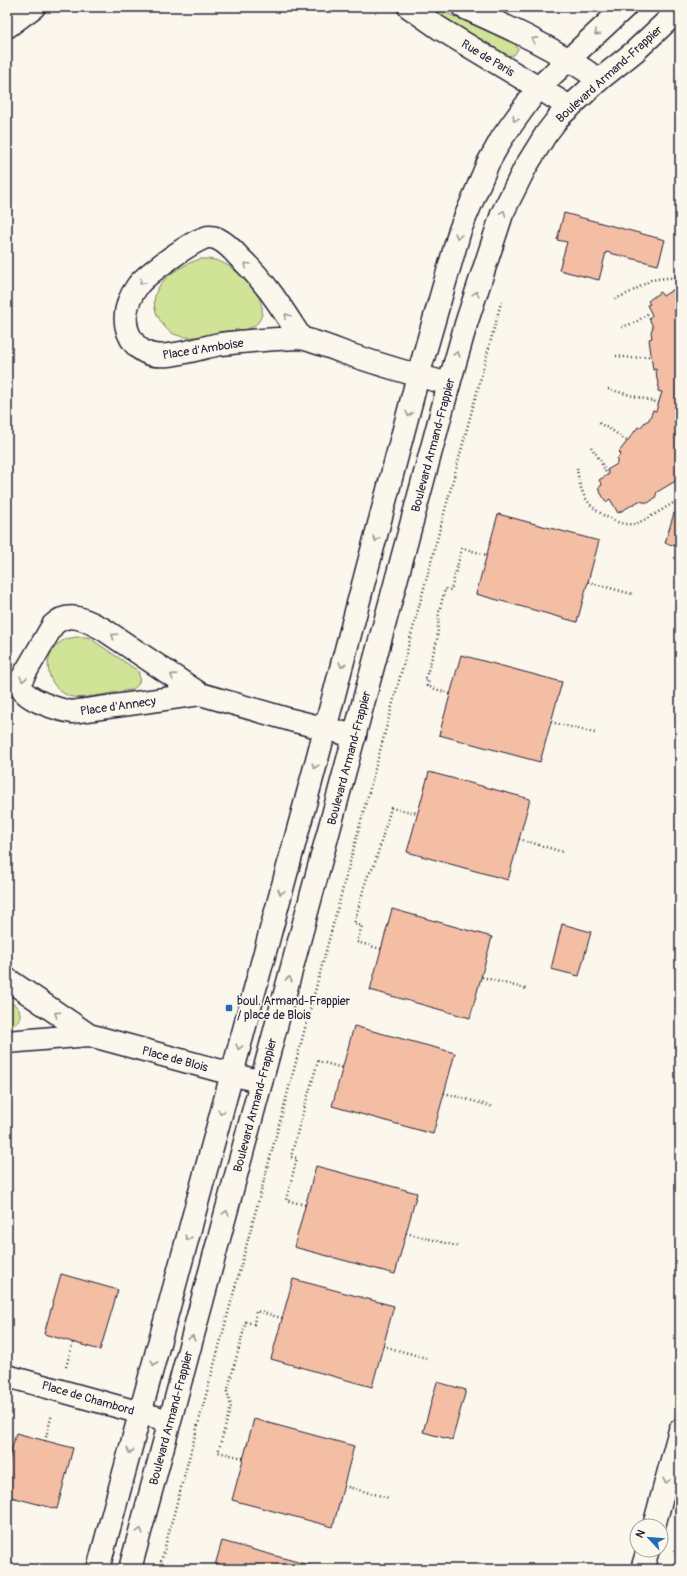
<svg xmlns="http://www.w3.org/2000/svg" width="687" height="1576" font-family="Pangolin,sans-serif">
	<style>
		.green { fill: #d0e397; stroke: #798269 }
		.building { fill: #f3bea4; stroke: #22223b }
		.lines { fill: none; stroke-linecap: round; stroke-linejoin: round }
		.minor-casing { stroke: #22223b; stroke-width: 25 }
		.tertiary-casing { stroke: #22223b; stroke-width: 25 }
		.motorway-casing { stroke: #22223b; stroke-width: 25 }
		.path { stroke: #22223b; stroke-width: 2.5; stroke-dasharray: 1 3; stroke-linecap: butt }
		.minor { stroke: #fbf7ec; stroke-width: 22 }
		.tertiary { stroke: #fbf7ec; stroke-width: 22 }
		.motorway { stroke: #fbf7ec; stroke-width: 22 }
		.oneway { stroke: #99979c }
		.poi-dot { fill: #1f6fb2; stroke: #fbf7ec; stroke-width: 1.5 }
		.labels { text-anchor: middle; stroke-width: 3.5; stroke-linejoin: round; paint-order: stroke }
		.street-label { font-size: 12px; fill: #22223b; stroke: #fbf7ec }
		.poi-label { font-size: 12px; fill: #22223b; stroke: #fbf7ec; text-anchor: start }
	</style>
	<rect width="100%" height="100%" fill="#fbf7ec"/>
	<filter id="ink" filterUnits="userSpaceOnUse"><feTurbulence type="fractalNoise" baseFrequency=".025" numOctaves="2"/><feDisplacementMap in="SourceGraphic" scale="8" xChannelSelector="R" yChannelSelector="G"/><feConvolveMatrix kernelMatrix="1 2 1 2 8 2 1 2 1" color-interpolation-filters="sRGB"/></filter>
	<g filter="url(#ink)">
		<path class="green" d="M426 7H432L514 42 518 49 514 55 506 56Z
			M200 259C208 259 216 259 223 263 241 271 279 307 254 326 244 333 230 329 219 332 204 335 189 341 174 334 167 331 162 324 158 317 143 287 176 267 200 259Z
			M78 637H88L138 671C141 679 140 685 132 690 118 691 83 700 72 697 44 689 39 651 66 639 70 638 75 637 78 637Z
			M7 1000C11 1003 16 1005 18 1008 24 1018 17 1026 7 1027Z"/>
		<path class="building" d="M564 213 665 240 658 265 606 252 599 280 559 270 567 242 557 240Z
			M679 286V479L657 492 655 498 648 503 639 501 618 513 610 499 606 502 598 488 602 485 599 480 609 474 607 470 617 464V459L621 454 619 452 638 427 640 428 645 422 649 420 653 410 656 411 662 392 658 391 659 382 657 380 656 369 653 370 649 339 652 338 651 332 653 327 649 318 652 315 647 305 650 304 648 301 660 292 663 296Z
			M674 513 680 515V547L665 543Z
			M498 514 599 541 577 622 476 594Z
			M461 655 562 682 540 762 439 735Z
			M429 772 530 799 508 880 407 852Z
			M392 909 492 937 470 1018 370 990Z
			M562 924 591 932 579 976 551 969Z
			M354 1026 455 1053 433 1134 332 1106Z
			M316 1166 417 1193 395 1274 294 1247Z
			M61 1274 118 1290 100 1350 44 1334Z
			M293 1279 394 1306 372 1387 271 1359Z
			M437 1382 466 1390 452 1440 423 1432Z
			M254 1419 354 1446 333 1527 232 1500Z
			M16 1433 73 1448 57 1509 7 1496V1468Z
			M222 1541 323 1569H214Z"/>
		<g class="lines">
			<defs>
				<path id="minor" d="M409 7 439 28 570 107
					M463 7C510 28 557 49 599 80
					M7 27 34 7
					M301 338C281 307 266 282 239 257 233 250 226 243 218 239 216 238 211 237 209 237 196 237 146 275 138 285 128 299 122 315 128 332 131 340 137 348 145 352 163 362 201 347 221 344 246 341 272 339 298 338 307 338 337 350 348 354 381 365 415 375 449 384
					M200 694 72 712C60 710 25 700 21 687 20 685 21 682 21 680L53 625C69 610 86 620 103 629L200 694 291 720 355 736
					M7 979 89 1035 261 1082
					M7 1042 89 1035
					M7 1376 170 1421"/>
				<path id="tertiary" d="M98 1569 315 767 418 376 460 230 488 163 502 138 538 88 625 7
					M130 1569 449 384 466 324 502 214 525 168 546 134 559 117 599 80 634 52 680 9"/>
				<path id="motorway" d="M654 1526 680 1430
					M642 1569 648 1550"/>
			</defs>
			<use href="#minor" class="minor-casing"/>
			<use href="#tertiary" class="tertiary-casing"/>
			<use href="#motorway" class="motorway-casing"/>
			<path class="path" d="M615 299 631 292 651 280 665 278H680
				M622 327 636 322 650 312
				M616 356 632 358 651 356
				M608 389 659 403
				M599 423 613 431 627 441
				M591 447 600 460 607 475
				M577 468C578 478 580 488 585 497 592 511 619 527 634 524 642 523 671 504 680 499
				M588 582 632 594
				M450 694 427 686 429 681 425 680 437 641 439 612 445 589 451 590 462 548 487 555
				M551 722 595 733
				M519 839 563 852
				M381 949 357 942 362 926 354 924 367 877 374 866 391 808 418 813
				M482 977 526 989
				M444 1093 494 1107
				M305 1205 286 1200 297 1158 291 1157C299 1124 309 1093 318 1061L343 1068
				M406 1233 457 1246
				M383 1346 426 1358
				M66 1367 73 1342
				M45 1441 52 1414
				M243 1458 218 1452 231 1406 227 1392 246 1322 254 1324 256 1311 282 1318
				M344 1486 389 1498
				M159 1569 502 299"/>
			<use href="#minor" class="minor"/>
			<use href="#tertiary" class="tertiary"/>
			<use href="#motorway" class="motorway"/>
		</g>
		<defs><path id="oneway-chevron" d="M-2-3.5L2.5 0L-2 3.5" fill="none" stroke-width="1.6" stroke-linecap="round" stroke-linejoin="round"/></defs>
		<g class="oneway">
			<use href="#oneway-chevron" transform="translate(597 33) rotate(138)"/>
			<use href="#oneway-chevron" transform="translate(534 40) rotate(-152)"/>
			<use href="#oneway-chevron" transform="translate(515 119) rotate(125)"/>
			<use href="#oneway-chevron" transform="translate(503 213) rotate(-69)"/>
			<use href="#oneway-chevron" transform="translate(458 236) rotate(106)"/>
			<use href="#oneway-chevron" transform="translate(247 265) rotate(-135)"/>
			<use href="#oneway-chevron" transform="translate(142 282) rotate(131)"/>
			<use href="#oneway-chevron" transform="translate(476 294) rotate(-72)"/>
			<use href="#oneway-chevron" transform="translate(287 316) rotate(-122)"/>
			<use href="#oneway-chevron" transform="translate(457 354) rotate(-74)"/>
			<use href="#oneway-chevron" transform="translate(409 414) rotate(104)"/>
			<use href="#oneway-chevron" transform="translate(376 539) rotate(105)"/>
			<use href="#oneway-chevron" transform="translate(114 636) rotate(-145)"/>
			<use href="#oneway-chevron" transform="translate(342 665) rotate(105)"/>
			<use href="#oneway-chevron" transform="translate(173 676) rotate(-147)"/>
			<use href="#oneway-chevron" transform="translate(23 679) rotate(104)"/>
			<use href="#oneway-chevron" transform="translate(315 766) rotate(105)"/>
			<use href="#oneway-chevron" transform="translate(281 892) rotate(105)"/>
			<use href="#oneway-chevron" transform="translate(289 979) rotate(-75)"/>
			<use href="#oneway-chevron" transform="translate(57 1014) rotate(-146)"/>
			<use href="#oneway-chevron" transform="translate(239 1047) rotate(105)"/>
			<use href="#oneway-chevron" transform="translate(221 1112) rotate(105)"/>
			<use href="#oneway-chevron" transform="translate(226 1213) rotate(-75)"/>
			<use href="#oneway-chevron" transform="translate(188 1238) rotate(105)"/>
			<use href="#oneway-chevron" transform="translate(192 1338) rotate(-75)"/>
			<use href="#oneway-chevron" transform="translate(154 1363) rotate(105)"/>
			<use href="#oneway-chevron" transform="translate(130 1451) rotate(105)"/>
			<use href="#oneway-chevron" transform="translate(666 1481) rotate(105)"/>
			<use href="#oneway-chevron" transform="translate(140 1531) rotate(-75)"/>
		</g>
	</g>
	<rect class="poi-dot" x="225" y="1004" width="8" height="8" rx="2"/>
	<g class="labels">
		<g class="street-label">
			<text transform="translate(488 58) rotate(31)" y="4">Rue de Paris</text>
			<text transform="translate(609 74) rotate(-42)" y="4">Boulevard Armand-Frappier</text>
			<text transform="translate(203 349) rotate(-9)" y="4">Place d'Amboise</text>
			<text transform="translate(433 445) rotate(-75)" y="4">Boulevard Armand-Frappier</text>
			<text transform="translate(118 706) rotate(-8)" y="4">Place d'Annecy</text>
			<text transform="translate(349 758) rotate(-75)" y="4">Boulevard Armand-Frappier</text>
			<text transform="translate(175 1059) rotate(15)" y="4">Place de Blois</text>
			<text transform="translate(255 1105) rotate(-75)" y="4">Boulevard Armand-Frappier</text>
			<text transform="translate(88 1398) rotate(16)" y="4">Place de Chambord</text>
			<text transform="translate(171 1418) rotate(-75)" y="4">Boulevard Armand-Frappier</text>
		</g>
		<g class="poi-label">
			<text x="237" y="1005">boul. Armand-Frappier<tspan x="237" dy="14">/ place de Blois</tspan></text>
		</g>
	</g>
	<rect width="687" height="1576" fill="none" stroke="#fbf7ec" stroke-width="24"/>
	<rect x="12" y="12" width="663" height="1552" fill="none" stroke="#22223b" stroke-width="1.5" filter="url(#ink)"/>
	<g transform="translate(649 1538) rotate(296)"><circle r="19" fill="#fbf7ec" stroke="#a4a2a5"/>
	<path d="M0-3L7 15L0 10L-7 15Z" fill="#1f6fb2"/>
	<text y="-6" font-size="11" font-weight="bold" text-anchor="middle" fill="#22223b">N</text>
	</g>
</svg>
